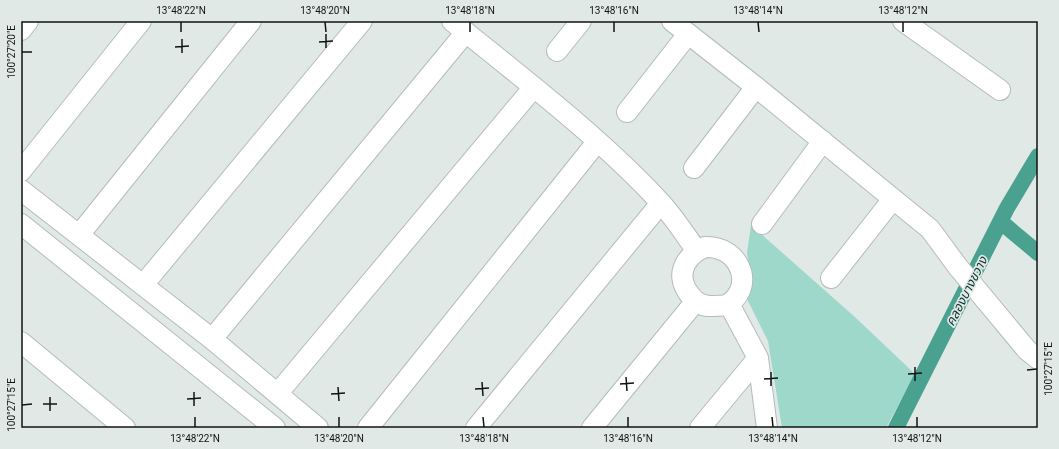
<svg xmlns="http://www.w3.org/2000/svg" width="1059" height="449" font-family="Roboto,'Noto Sans Thai',sans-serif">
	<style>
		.green { fill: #9dd8ca }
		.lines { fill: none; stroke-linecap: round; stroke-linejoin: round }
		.canal { stroke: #4aa190; stroke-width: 16 }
		.minor-casing { stroke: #b4bbba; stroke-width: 22 }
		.minor { stroke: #fff; stroke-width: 20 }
		.ticks { fill: none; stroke: #111313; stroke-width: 1.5 }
		.labels { text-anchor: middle; stroke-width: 3.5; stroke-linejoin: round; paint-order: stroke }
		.water-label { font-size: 13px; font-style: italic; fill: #09342c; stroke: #e1e9e7 }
		.neatline { fill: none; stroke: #111313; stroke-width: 1.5 }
		.ticks-label { font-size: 10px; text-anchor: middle; fill: #111313 }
	</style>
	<rect width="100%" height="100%" fill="#e1e9e7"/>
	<path class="green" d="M751 225 856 318 915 374 886 428H782L768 341 748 301 747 294 751 280 747 253Z"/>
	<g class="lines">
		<path class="canal" d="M1001 222 1038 253
			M896 428 1007 208 1038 156"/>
		<defs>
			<path id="minor" d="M452 21C522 78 599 136 660 202 674 217 685 235 697 251
				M672 21 756 87 930 229 958 267 1027 350 1038 359
				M903 21 1000 90
				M21 30 28 21
				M557 51 581 21
				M627 112 688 34
				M694 168 756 87
				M21 171 141 21
				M21 190 212 339 318 428
				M21 224 275 428
				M762 224 823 141
				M79 235 251 21
				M705 247C737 245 756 283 730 303 726 306 718 306 712 306 700 307 692 300 686 289 676 271 688 254 705 247Z
				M831 278 893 199
				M143 285 362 21
				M729 304 758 358 767 428
				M212 339 466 32
				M21 342 125 428
				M278 393 534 87
				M368 428 597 142
				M476 428 661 203
				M592 428 695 302
				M700 428 758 358"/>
		</defs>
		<use href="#minor" class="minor-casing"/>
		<use href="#minor" class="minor"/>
	</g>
	<path class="ticks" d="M181 22V32M325 22 326 32M470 22V32M614 22V32M758 22 759 32M903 22V32M326 34V48M182 39V53M319 42 333 41M175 47 189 46M22 52H32M915 367V381M1027 370 1037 369M771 372V386M908 374 922 373M626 377 627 391M764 379 778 378M482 382 483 396M620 384 634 383M338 387 339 401M475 389 489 388M194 392V406M331 394 345 393M50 397V411M187 399 201 398M43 404H57M22 405 32 404M195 417V427M339 417V427M483 417 484 427M628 417V427M772 417 773 427M917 417V427"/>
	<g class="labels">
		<g class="water-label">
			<text transform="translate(966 291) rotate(-63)" y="5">คลองบางขวาง</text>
		</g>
	</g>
	<rect width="1059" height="449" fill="none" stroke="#e1e9e7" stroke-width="44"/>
	<rect x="22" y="22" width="1015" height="405" class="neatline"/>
	<g class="ticks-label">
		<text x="181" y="14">13°48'22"N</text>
		<text x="325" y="14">13°48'20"N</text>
		<text x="470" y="14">13°48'18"N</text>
		<text x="614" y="14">13°48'16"N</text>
		<text x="758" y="14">13°48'14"N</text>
		<text x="903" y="14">13°48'12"N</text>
		<text transform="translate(11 52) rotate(-90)" y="4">100°27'20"E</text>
		<text transform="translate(1048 369) rotate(-90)" y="4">100°27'15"E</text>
		<text transform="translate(11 405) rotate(-90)" y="4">100°27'15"E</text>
		<text x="195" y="442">13°48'22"N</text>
		<text x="339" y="442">13°48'20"N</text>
		<text x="484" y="442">13°48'18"N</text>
		<text x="628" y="442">13°48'16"N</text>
		<text x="773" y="442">13°48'14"N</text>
		<text x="917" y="442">13°48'12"N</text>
	</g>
</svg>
